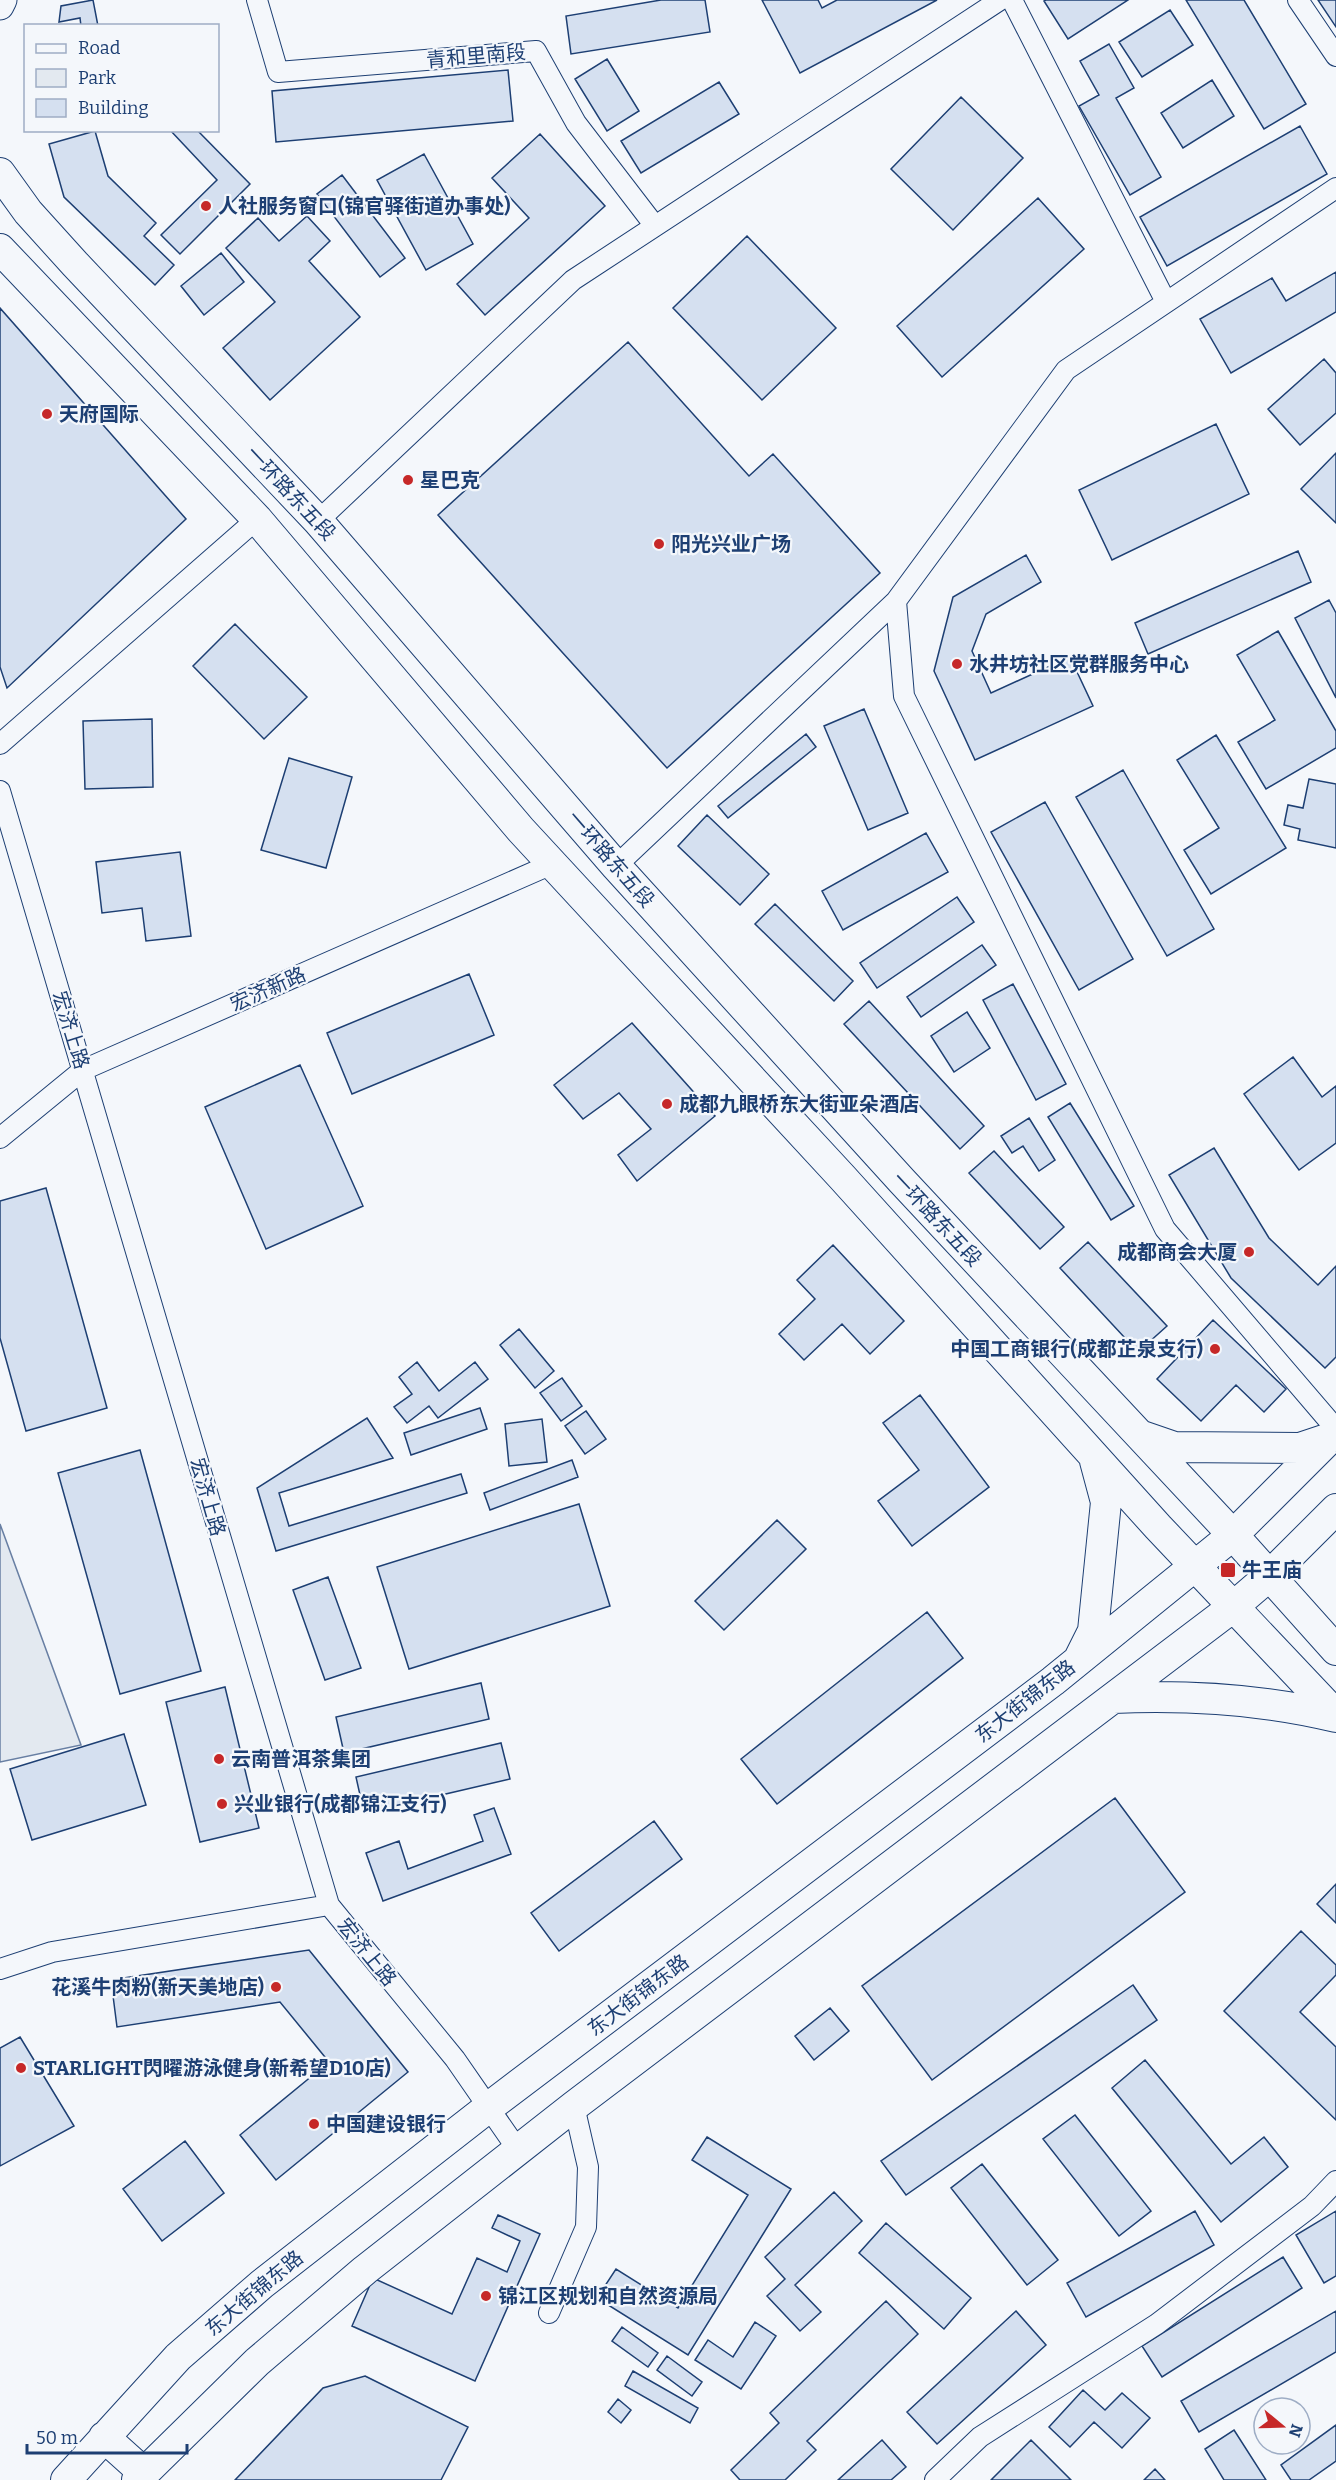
<svg xmlns="http://www.w3.org/2000/svg" width="1336" height="2480" font-family="Bitter,'Noto Sans SC',serif">
	<style>
		.green { fill: #e3e9f0; stroke: #687fa3; stroke-width: 1.5 }
		.building { fill: #d5e0f0; stroke: #1d3f73; stroke-width: 1.5 }
		.lines { fill: none; stroke-linecap: round; stroke-linejoin: round }
		.street-casing { stroke: #1d3f73; stroke-width: 22 }
		.secondary-casing { stroke: #1d3f73; stroke-width: 29 }
		.primary-casing { stroke: #1d3f73; stroke-width: 32 }
		.street { stroke: #f4f7fb; stroke-width: 20 }
		.secondary { stroke: #f4f7fb; stroke-width: 27 }
		.primary { stroke: #f4f7fb; stroke-width: 30 }
		.poi-dot { fill: #c62828; stroke: #f4f7fb; stroke-width: 2 }
		.labels { text-anchor: middle; stroke-width: 4.5; stroke-linejoin: round; paint-order: stroke }
		.street-label { font-size: 20px; fill: #1d3f73; stroke: #f4f7fb }
		.poi-label { font-size: 20px; font-weight: bold; fill: #1d3f73; stroke: #f4f7fb; text-anchor: start }
	</style>
	<rect width="100%" height="100%" fill="#f4f7fb"/>
	<path class="green" d="M0 1524 81 1745 0 1762Z"/>
	<path class="building" d="M93 0 98 26H81L80 18 59 22 61 6Z
		M661 0H705L710 32 571 54 566 16Z
		M762 0H818L822 8 837 0H937L800 73Z
		M1046 0H1128L1068 39 1044 1Z
		M1186 0H1244L1306 104 1264 129Z
		M1318 0H1336V27Z
		M1170 10 1193 45 1142 77 1119 42Z
		M1109 44 1134 88 1116 98 1161 177 1130 195 1079 106 1099 95 1080 61Z
		M607 59 639 111 607 131 575 79Z
		M508 70 513 121 276 142 272 91Z
		M1212 80 1234 116 1183 148 1161 113Z
		M719 82 739 114 641 173 621 141Z
		M961 97 1023 158 953 230 891 169Z
		M1300 126 1327 174 1167 266 1140 217Z
		M170 130H197L250 184 180 254 161 235 217 180Z
		M95 131 108 176 156 223 144 236 174 265 155 285 64 197 49 144Z
		M540 134 605 206 485 315 457 284 529 218 492 178Z
		M424 154 473 244 426 270 377 180Z
		M342 175 405 258 380 277 317 194Z
		M1038 198 1084 249 942 377 897 326Z
		M307 216 330 241 309 261 360 317 270 400 223 348 275 302 226 248 258 218 279 241Z
		M747 236 836 328 762 400 673 308Z
		M221 253 244 282 204 315 181 286Z
		M1336 272V312L1231 373 1200 319 1272 278 1286 301Z
		M0 308 186 519 7 688 0 667Z
		M628 342 749 476 773 454 880 573 667 768 438 515Z
		M1324 359 1336 373V413L1300 445 1268 409Z
		M1216 424 1249 494 1112 560 1079 490Z
		M1336 453V523L1301 489Z
		M1298 551 1311 582 1148 654 1135 623Z
		M1026 555 1041 582 986 614 972 651 991 693 1070 657 1093 706 975 760 934 671 953 597Z
		M1329 600 1336 613V698L1295 618Z
		M235 624 307 697 264 739 193 666Z
		M1278 631 1336 731V748L1266 789 1238 742 1275 720 1237 655Z
		M864 709 908 813 868 830 824 726Z
		M152 719 153 787 85 789 83 721Z
		M806 734 816 747 728 818 718 806Z
		M1216 735 1286 848 1211 894 1184 850 1219 828 1177 760Z
		M289 758 352 777 326 868 261 850Z
		M1123 770 1214 929 1167 956 1076 797Z
		M1309 779 1336 784V848L1298 840 1300 829 1284 825 1288 805 1303 808Z
		M1045 802 1133 959 1079 990 991 832Z
		M707 815 769 874 740 905 678 846Z
		M926 833 948 872 843 930 822 891Z
		M180 852 191 936 146 941 142 908 102 913 96 862Z
		M957 897 974 922 877 988 860 963Z
		M775 904 853 981 834 1001 755 924Z
		M982 945 996 965 921 1017 907 997Z
		M469 974 494 1035 352 1094 327 1033Z
		M1013 984 1066 1084 1036 1100 983 1000Z
		M869 1001 984 1126 960 1149 844 1024Z
		M967 1012 990 1048 954 1072 931 1036Z
		M632 1023 715 1116 637 1181 618 1155 651 1129 619 1093 583 1119 554 1085Z
		M1293 1057 1322 1097 1336 1086V1143L1299 1170 1244 1094Z
		M300 1065 363 1206 266 1249 205 1107Z
		M1070 1103 1134 1206 1111 1220 1048 1117Z
		M1029 1118 1055 1160 1039 1171 1023 1146 1012 1153 1001 1136Z
		M1214 1148 1269 1238 1318 1285 1336 1266V1357L1325 1368 1231 1278 1169 1175Z
		M994 1151 1064 1227 1040 1249 969 1173Z
		M46 1188 107 1408 26 1431 0 1338V1201Z
		M1088 1242 1167 1326 1138 1352 1060 1268Z
		M833 1245 904 1321 870 1354 842 1324 804 1360 779 1334 815 1299 797 1280Z
		M1213 1320 1286 1389 1264 1412 1236 1385 1201 1421 1157 1379Z
		M519 1329 554 1371 535 1388 500 1345Z
		M417 1362 439 1391 475 1362 488 1379 438 1418 429 1406 407 1423 394 1407 412 1394 399 1377Z
		M562 1378 582 1406 561 1421 540 1393Z
		M920 1395 989 1487 912 1546 878 1501 919 1470 883 1423Z
		M480 1408 487 1429 411 1455 404 1433Z
		M586 1411 606 1439 585 1454 565 1426Z
		M367 1418 393 1458 279 1493 289 1526 461 1474 467 1493 276 1551 257 1488Z
		M542 1419 547 1462 509 1466 505 1424Z
		M140 1450 201 1671 120 1694 58 1473Z
		M572 1460 578 1477 490 1510 484 1493Z
		M579 1504 610 1606 409 1669 377 1567Z
		M777 1520 806 1549 724 1630 695 1601Z
		M328 1577 361 1668 325 1680 293 1590Z
		M927 1612 963 1658 777 1804 741 1759Z
		M481 1683 489 1719 344 1753 336 1717Z
		M225 1687 259 1828 200 1842 166 1702Z
		M124 1734 146 1805 32 1840 10 1769Z
		M501 1743 510 1779 364 1813 356 1777Z
		M1115 1798 1185 1892 932 2080 862 1986Z
		M494 1808 511 1854 383 1901 366 1853 399 1841 408 1869 483 1841 474 1815Z
		M654 1821 682 1859 559 1951 531 1913Z
		M1336 1884V1923L1317 1904Z
		M1301 1931 1336 1965V1975L1300 2012 1336 2047V2120L1224 2011Z
		M309 1950 408 2072 276 2180 240 2135 329 2062 280 2002 117 2027 111 1980Z
		M1133 1985 1157 2020 906 2195 881 2161Z
		M830 2008 849 2031 814 2060 795 2036Z
		M20 2037 74 2126 0 2166V2048Z
		M1145 2060 1231 2164 1264 2137 1288 2167 1221 2222 1112 2088Z
		M1075 2115 1151 2211 1119 2236 1043 2139Z
		M707 2137 791 2189 688 2355 597 2298 616 2269 678 2308 748 2195 692 2160Z
		M185 2141 224 2193 162 2241 123 2189Z
		M982 2164 1058 2260 1027 2285 951 2188Z
		M834 2192 862 2221 795 2285 821 2312 800 2331 767 2296 785 2279 765 2257Z
		M1195 2211 1214 2245 1086 2317 1067 2283Z
		M1336 2211V2276L1324 2283 1296 2235Z
		M498 2215 540 2234 475 2381 352 2326 373 2278 452 2314 477 2258 507 2272 520 2241 492 2228Z
		M886 2223 971 2298 944 2329 859 2253Z
		M1283 2257 1302 2288 1162 2377 1142 2346Z
		M886 2301 918 2334 807 2441 816 2450 785 2480H740L731 2470 779 2423 770 2413Z
		M1016 2311 1046 2345 937 2444 907 2412Z
		M1336 2311V2352L1199 2432 1181 2401Z
		M755 2322 776 2336 741 2389 695 2360 708 2340 733 2357Z
		M622 2327 658 2353 648 2367 612 2341Z
		M667 2356 702 2382 692 2396 657 2370Z
		M633 2371 698 2408 690 2423 625 2386Z
		M365 2376 468 2427 441 2480H235L323 2388Z
		M1083 2390 1105 2410 1122 2393 1150 2418 1122 2448 1094 2422 1070 2447 1049 2427Z
		M618 2399 631 2410 621 2423 608 2412Z
		M1336 2425V2461L1309 2480H1291L1281 2465Z
		M1234 2430 1266 2480H1224L1205 2449Z
		M882 2440 906 2467 891 2480H838Z
		M1031 2440 1071 2480H991Z
		M1155 2469 1165 2480H1144Z"/>
	<g class="lines">
		<defs>
			<path id="street" d="M257 0 278 72 536 51 576 123 655 226
				M1012 0 1166 302
				M1298 0 1336 56
				M318 521 573 280 1000 0
				M896 601 904 696 1165 1229 1336 1429
				M0 744 257 519
				M0 791 329 1905 455 2059 518 2150
				M616 866 896 601 1066 370 1336 188
				M0 1138 83 1070 552 864
				M0 1969 52 1952 329 1905
				M549 2313 586 2227 588 2167 574 2106
				M935 2480 980 2437 1157 2324 1312 2206 1336 2181"/>
			<path id="secondary" d="M0 6 3 0"/>
			<path id="primary" d="M0 173 28 212 75 264 318 521 616 866 902 1181 1233 1535 1336 1650
				M0 249 257 519 521 830 842 1177 1158 1527 1336 1715
				M1142 1436 1174 1447 1300 1448 1330 1438
				M1080 1657 1093 1631 1106 1502 1095 1461
				M1113 1698C1187 1695 1263 1699 1336 1717
				M104 2437 144 2473
				M66 2480 178 2357 262 2284 489 2107 1053 1681 1233 1535 1336 1432
				M137 2480 257 2362 365 2270 574 2106 1233 1607 1269 1576 1336 1509"/>
		</defs>
		<use href="#street" class="street-casing"/>
		<use href="#secondary" class="secondary-casing"/>
		<use href="#primary" class="primary-casing"/>
		<use href="#street" class="street"/>
		<use href="#secondary" class="secondary"/>
		<use href="#primary" class="primary"/>
	</g>
	<g class="poi-dot">
		<circle cx="206" cy="206" r="6"/>
		<circle cx="47" cy="414" r="6"/>
		<circle cx="408" cy="480" r="6"/>
		<circle cx="659" cy="544" r="6"/>
		<circle cx="957" cy="664" r="6"/>
		<circle cx="667" cy="1104" r="6"/>
		<circle cx="1249" cy="1252" r="6"/>
		<circle cx="1215" cy="1349" r="6"/>
		<rect x="1220" y="1562" width="16" height="16" rx="3"/>
		<circle cx="219" cy="1759" r="6"/>
		<circle cx="222" cy="1804" r="6"/>
		<circle cx="276" cy="1987" r="6"/>
		<circle cx="21" cy="2068" r="6"/>
		<circle cx="314" cy="2124" r="6"/>
		<circle cx="486" cy="2296" r="6"/>
	</g>
	<g class="labels">
		<g class="street-label">
			<text transform="translate(476 56) rotate(-5)" y="7">青和里南段</text>
			<text transform="translate(291 493) rotate(47)" y="7">一环路东五段</text>
			<text transform="translate(611 859) rotate(49)" y="7">一环路东五段</text>
			<text transform="translate(268 989) rotate(-24)" y="7">宏济新路</text>
			<text transform="translate(71 1030) rotate(73)" y="7">宏济上路</text>
			<text transform="translate(937 1219) rotate(47)" y="7">一环路东五段</text>
			<text transform="translate(208 1497) rotate(74)" y="7">宏济上路</text>
			<text transform="translate(1025 1701) rotate(-38)" y="7">东大街锦东路</text>
			<text transform="translate(367 1952) rotate(51)" y="7">宏济上路</text>
			<text transform="translate(638 1995) rotate(-37)" y="7">东大街锦东路</text>
			<text transform="translate(254 2293) rotate(-40)" y="7">东大街锦东路</text>
		</g>
		<g class="poi-label">
			<text x="218" y="213">人社服务窗口(锦官驿街道办事处)</text>
			<text x="59" y="421">天府国际</text>
			<text x="420" y="487">星巴克</text>
			<text x="671" y="551">阳光兴业广场</text>
			<text x="969" y="671">水井坊社区党群服务中心</text>
			<text x="679" y="1111">成都九眼桥东大街亚朵酒店</text>
			<text x="1237" y="1259" text-anchor="end">成都商会大厦</text>
			<text x="1203" y="1356" text-anchor="end">中国工商银行(成都芷泉支行)</text>
			<text x="1242" y="1577">牛王庙</text>
			<text x="231" y="1766">云南普洱茶集团</text>
			<text x="234" y="1811">兴业银行(成都锦江支行)</text>
			<text x="264" y="1994" text-anchor="end">花溪牛肉粉(新天美地店)</text>
			<text x="33" y="2075">STARLIGHT閃曜游泳健身(新希望D10店)</text>
			<text x="326" y="2131">中国建设银行</text>
			<text x="498" y="2303">锦江区规划和自然资源局</text>
		</g>
	</g>
	<rect x="24" y="24" width="195" height="108" fill="#f4f7fb" stroke="#9eadc5" stroke-width="1.5"/>
	<rect x="36" y="44" width="30" height="9" fill="#f4f7fb" stroke="#9eadc5" stroke-width="1.5"/>
	<text x="78" y="54" font-size="18" fill="#1d3f73">Road</text>
	<rect x="36" y="69" width="30" height="18" fill="#e3e9f0" stroke="#9eadc5" stroke-width="1.5"/>
	<text x="78" y="84" font-size="18" fill="#1d3f73">Park</text>
	<rect x="36" y="99" width="30" height="18" fill="#d5e0f0" stroke="#9eadc5" stroke-width="1.5"/>
	<text x="78" y="114" font-size="18" fill="#1d3f73">Building</text>
	<g transform="translate(1282 2426) rotate(109)"><circle r="28" fill="#f4f7fb" stroke="#9eadc5" stroke-width="1.5"/>
	<path d="M0-4.5L10 22L0 15L-10 22Z" fill="#c62828"/>
	<text y="-9" font-size="16" font-weight="bold" text-anchor="middle" fill="#1d3f73">N</text>
	</g>
	<path d="M27 2444v9h160v-9" fill="none" stroke="#1d3f73" stroke-width="3"/>
	<text x="36" y="2444" font-size="18" fill="#1d3f73" stroke="#f4f7fb" stroke-width="4.5" paint-order="stroke">50 m</text>
</svg>
